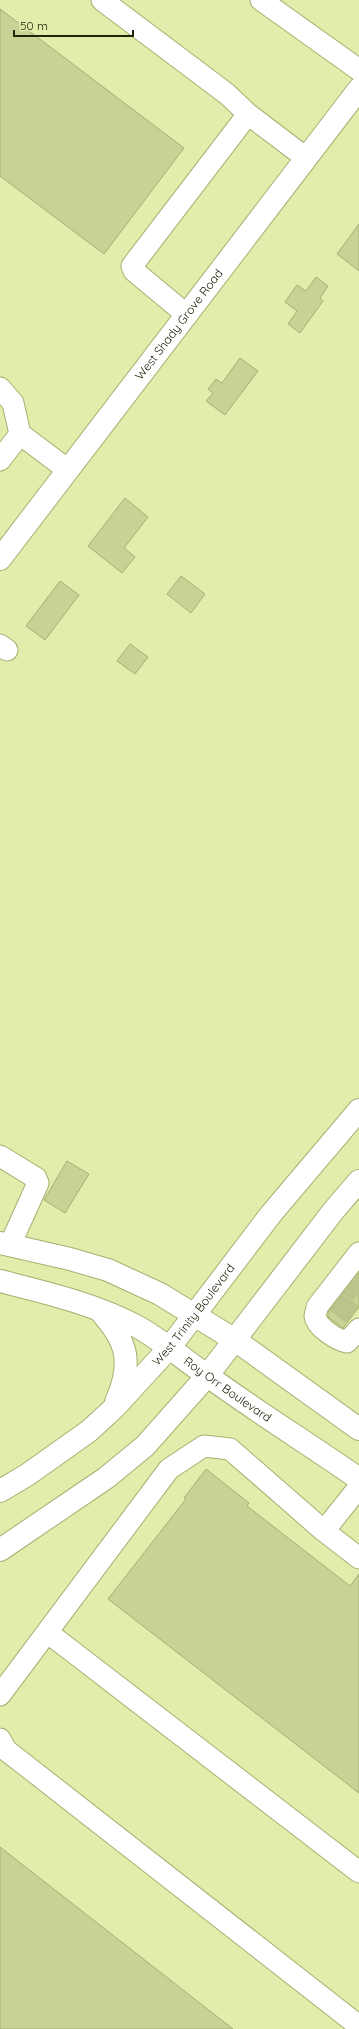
<svg xmlns="http://www.w3.org/2000/svg" width="359" height="2029" font-family="Quicksand,sans-serif">
	<style>
		.building { fill: #c7d294; stroke: #a5b071 }
		.lines { fill: none; stroke-linecap: round; stroke-linejoin: round }
		.minor-tunnel { stroke: #bac58b; stroke-width: 21; stroke-dasharray: 21 10; stroke-linecap: butt }
		.minor-casing { stroke: #a5b071; stroke-width: 23 }
		.major-casing { stroke: #a5b071; stroke-width: 24 }
		.minor { stroke: #fff; stroke-width: 21 }
		.major { stroke: #fff; stroke-width: 22 }
		.labels { text-anchor: middle; stroke-width: 3; stroke-linejoin: round; paint-order: stroke }
		.street-label { font-size: 12px; fill: #202409; stroke: #e1edab }
	</style>
	<rect width="100%" height="100%" fill="#e1edab"/>
	<path class="building" d="M0 9 184 148 104 254 0 176Z
		M359 224V271L337 254Z
		M316 277 328 286 320 298 323 301 300 333 288 324 297 311 285 302 297 285 306 291Z
		M240 358 258 371 225 415 206 401 213 393 208 389 216 379 222 383Z
		M125 498 148 517 124 548 135 557 122 573 88 546Z
		M181 576 205 594 191 613 167 594Z
		M60 581 79 595 45 640 26 626Z
		M130 644 148 657 135 674 117 661Z
		M67 1161 89 1174 65 1213 44 1200Z
		M359 1273V1307L343 1328 328 1317V1312Z
		M206 1469 249 1503 247 1506 350 1586 359 1574V1793L108 1599 186 1499 184 1498Z
		M0 1847 233 2029H0Z"/>
	<g class="lines">
		<path class="minor-tunnel" d="M349 1285 359 1292
			M336 1302 353 1315"/>
		<defs>
			<path id="minor" d="M102 0 227 94 248 114
				M261 0 359 70
				M187 315 134 271 132 266 248 114 306 158
				M0 388 13 403 20 434 68 470
				M0 460 20 434
				M0 645 7 650
				M0 1156 36 1178 38 1183 10 1245
				M359 1253 317 1307C317 1310 315 1314 315 1316 316 1327 337 1340 347 1342L359 1329
				M324 1531 359 1558
				M47 1632 359 1872
				M0 1695 169 1469 204 1446 230 1449 324 1531 359 1487
				M0 1739 6 1750 359 2026"/>
			<g id="major">
				<path id="s1" d="M0 559 359 89"/>
				<path d="M0 1243 70 1259 108 1270 160 1294 235 1340 359 1429"/>
				<path id="s2" d="M0 1281C47 1293 95 1304 138 1327 163 1341 184 1360 208 1376 257 1412 309 1444 359 1479"/>
				<path d="M100 1311C128 1342 133 1363 116 1402"/>
				<path id="s3" d="M0 1491 27 1475 89 1431 114 1408 170 1347 271 1214 359 1110"/>
				<path d="M0 1550 106 1478 145 1446 207 1376 334 1210 359 1181"/>
			</g>
		</defs>
		<use href="#minor" class="minor-casing"/>
		<use href="#major" class="major-casing"/>
		<use href="#minor" class="minor"/>
		<use href="#major" class="major"/>
	</g>
	<g class="labels">
		<g class="street-label">
			<text dy="4" stroke="none"><textPath href="#s1" startOffset="295">West Shady Grove Road</textPath></text>
			<text dy="4" stroke="none"><textPath href="#s3" startOffset="264">West Trinity Boulevard</textPath></text>
			<text dy="4" stroke="none"><textPath href="#s2" startOffset="255">Roy Orr Boulevard</textPath></text>
		</g>
	</g>
	<path d="M14 30v6h119v-6" fill="none" stroke="#202409" stroke-width="2"/>
	<text x="20" y="30" font-size="12" fill="#202409" stroke="#e1edab" stroke-width="3" paint-order="stroke">50 m</text>
</svg>
